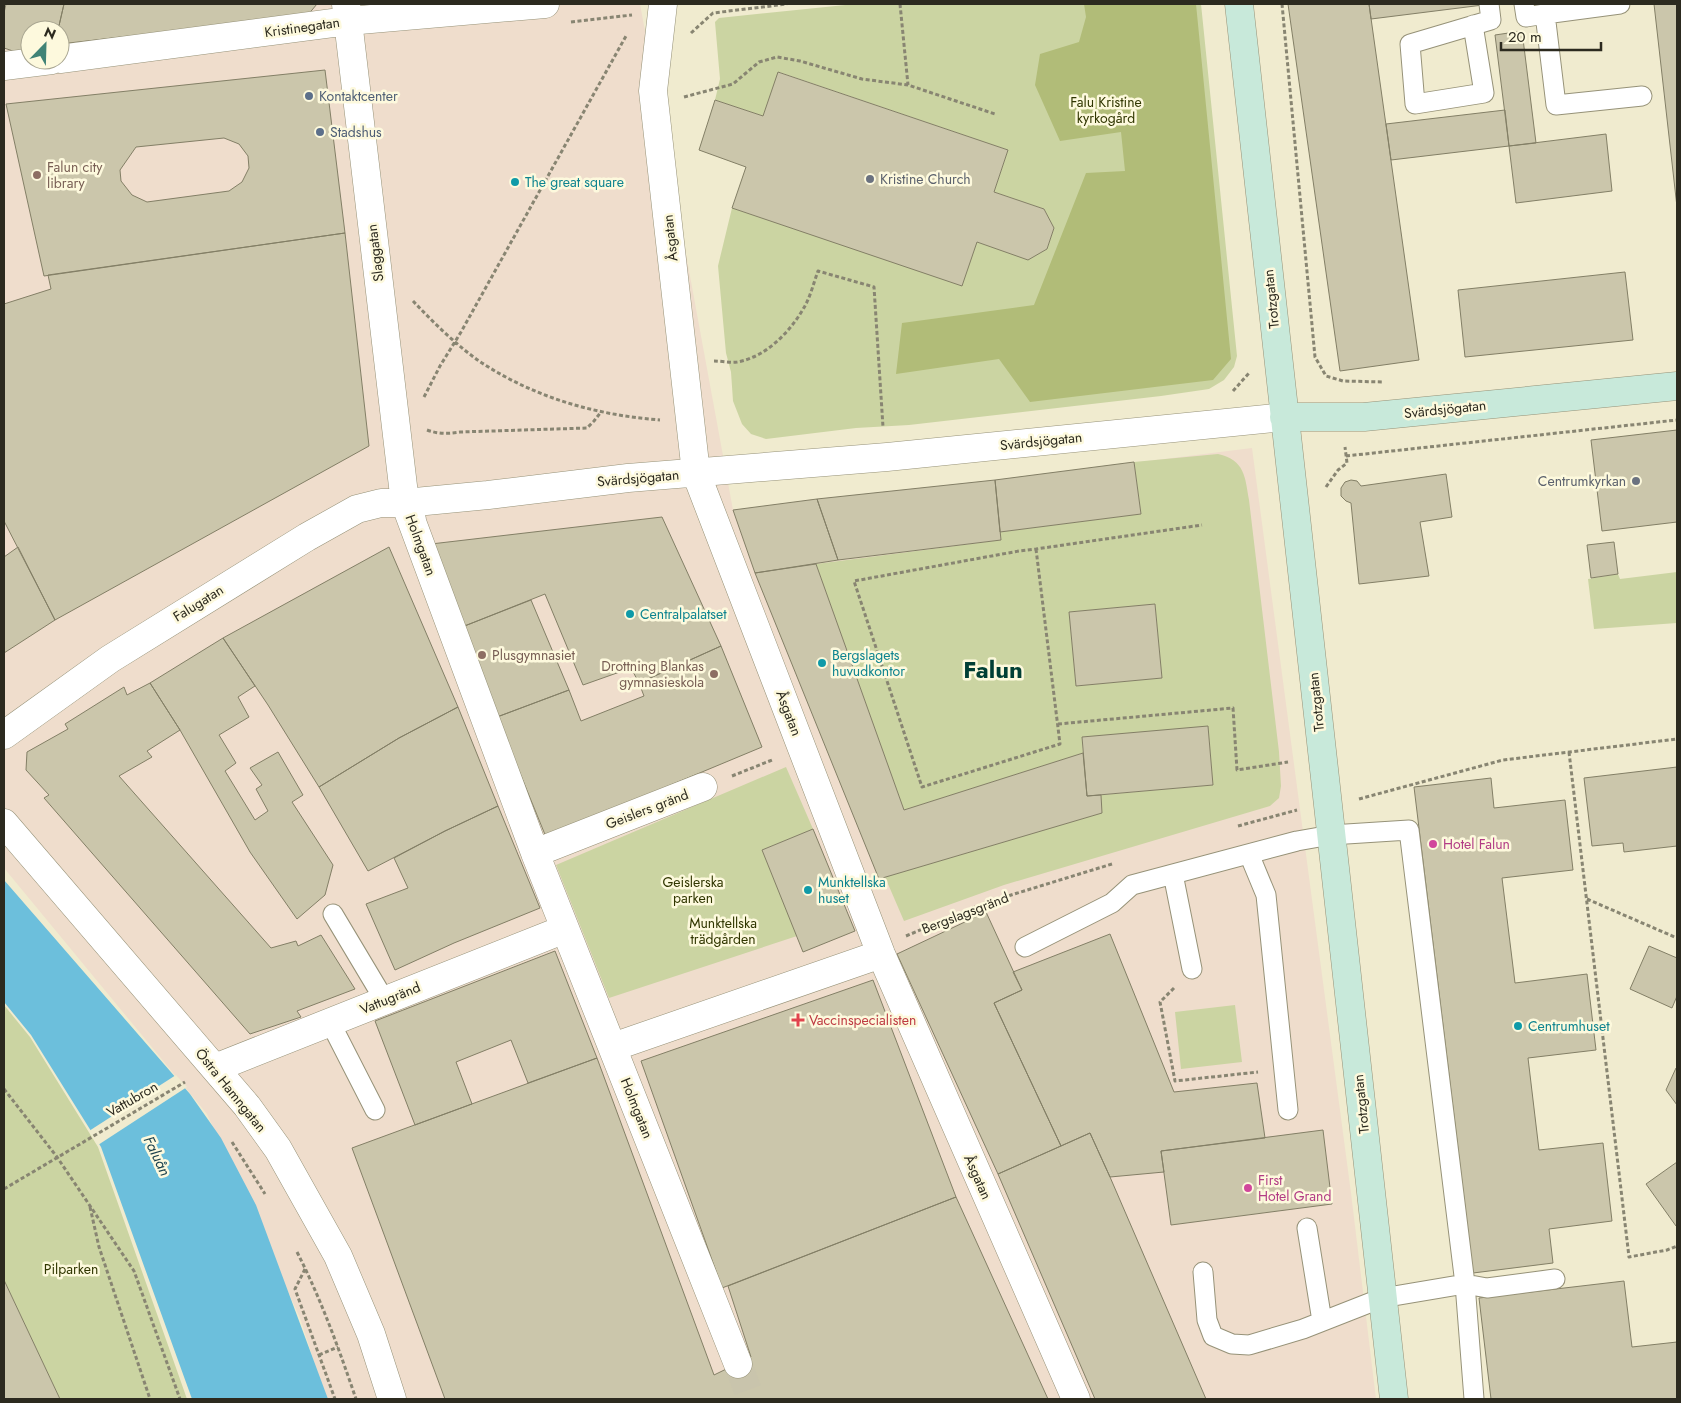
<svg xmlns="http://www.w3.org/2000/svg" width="1681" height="1403" font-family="Jost,sans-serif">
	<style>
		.commercial { fill: #efddcc; fill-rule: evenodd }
		.green { fill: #cbd4a2; fill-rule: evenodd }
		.forest { fill: #b1bc78 }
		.water { fill: #6cbfdc }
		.pier { fill: #f0ebcf }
		.building { fill: #cbc6ab; stroke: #837f66; fill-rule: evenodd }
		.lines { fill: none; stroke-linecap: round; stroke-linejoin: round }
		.street-tunnel { stroke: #c9c4ac; stroke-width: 28; stroke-dasharray: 28 14; stroke-linecap: butt }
		.lane-casing { stroke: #969278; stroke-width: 21 }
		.street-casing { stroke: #969278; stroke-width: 29 }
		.secondary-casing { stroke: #969278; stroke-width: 29 }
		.path { stroke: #888572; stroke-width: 3; stroke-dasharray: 4 2.5; stroke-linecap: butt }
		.lane { stroke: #fff; stroke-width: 19 }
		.street { stroke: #fff; stroke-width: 28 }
		.secondary { stroke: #c8e9da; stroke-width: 28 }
		.service-dot { fill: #5c6f8a; stroke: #fdf9dd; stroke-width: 2 }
		.education-dot { fill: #8d6e63; stroke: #fdf9dd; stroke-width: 2 }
		.worship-dot { fill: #6b7280; stroke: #fdf9dd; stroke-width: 2 }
		.culture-dot { fill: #0f9aa8; stroke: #fdf9dd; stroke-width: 2 }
		.hotel-dot { fill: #d1479c; stroke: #fdf9dd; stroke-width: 2 }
		.health-dot { fill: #e0444e; stroke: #fdf9dd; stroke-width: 2 }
		.labels { text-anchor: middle; stroke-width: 5; stroke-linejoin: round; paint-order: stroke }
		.street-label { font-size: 14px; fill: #2c2a1f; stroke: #fdf9dd }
		.service-label { font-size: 14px; fill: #4e5e75; stroke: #fdf9dd; text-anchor: start }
		.park-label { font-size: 14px; fill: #303600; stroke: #fdf9dd }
		.education-label { font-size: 14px; fill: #785e54; stroke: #fdf9dd; text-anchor: start }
		.worship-label { font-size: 14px; fill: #5b616d; stroke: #fdf9dd; text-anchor: start }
		.culture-label { font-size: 14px; fill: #0d838f; stroke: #fdf9dd; text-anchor: start }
		.hotel-label { font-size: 14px; fill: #b23c85; stroke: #fdf9dd; text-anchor: start }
		.health-label { font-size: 14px; fill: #be3a42; stroke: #fdf9dd; text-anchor: start }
		.water-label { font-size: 15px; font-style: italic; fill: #183e4b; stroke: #fdf9dd }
		.town-label { font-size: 24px; font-weight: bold; fill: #003f35; stroke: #fdf9dd }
	</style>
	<rect width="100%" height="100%" fill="#f0ebcf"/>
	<path class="commercial" d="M249 4H640L733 510 817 499 995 480 1252 448 1351 1193 1376 1399H326L300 1318 207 1114 4 868V29ZM30 30H60V60H30Z"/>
	<path class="green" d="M855 4H1201L1237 356 1234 367 1224 380 1209 389 1161 396 909 425 856 428 766 439 751 434 742 424 733 401 731 372 726 353 718 266 732 208 847 246 977 242 1028 259 1047 249 1054 228 1044 209 994 192 1008 150 779 72 763 116 715 100 720 79 715 22 719 18Z
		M1218 454C1245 460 1245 477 1249 500L1279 752 1281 786 1279 798 1270 806 1004 885 904 921 885 877 1102 813 1101 795 1213 785 1208 727 1082 737 1083 753 904 810 816 564 1001 540 1000 532 1141 514 1134 462ZM1155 604 1162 678 1076 686 1069 612Z
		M1677 572V623L1594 629 1588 579 1618 574 1620 579Z
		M786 767 813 829 762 850 797 936 609 998 556 865Z
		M4 1005 30 1037 98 1147 187 1399H60L4 1280Z
		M1235 1005 1242 1062 1181 1069 1175 1012Z"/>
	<path class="forest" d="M1084 4H1196L1231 359 1213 380 1030 402 999 359 896 374 902 323 1034 305 1086 173 1125 171 1121 132 1060 141 1035 85 1040 54 1079 42 1086 17Z"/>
	<path class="water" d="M4 880 190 1094 221 1138 256 1205 328 1399H192L101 1147 31 1035 4 1002Z"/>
	<path class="pier" d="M176 1075 187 1087 98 1145 89 1131Z"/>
	<path class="building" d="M6 4H64L58 30H30V50L16 52 4 48V13Z
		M64 4H317L307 16 60 44V30H58Z
		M1288 4H1369L1419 360 1340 371Z
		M1369 4H1483V5L1371 19Z
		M1654 4H1677V207Z
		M1522 31 1536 143 1509 146 1495 35Z
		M325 70 345 233 44 276 6 104ZM224 138 239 144 248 156 249 168 242 182 229 191 147 202 132 195 121 181 120 170 136 147Z
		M778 72 1008 150 994 192 1044 209 1054 228 1047 249 1028 260 977 242 962 286 732 208 746 167 699 150 715 100 763 116Z
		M1505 110 1509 146 1391 160 1386 124Z
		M1606 134 1612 191 1516 203 1509 146Z
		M345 233 369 446 55 620 4 521V302V304L51 289 48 275Z
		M1625 272 1633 340 1465 357 1458 290Z
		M1677 430V522L1602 531 1591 440Z
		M1134 462 1141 514 1000 532 995 480Z
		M1446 474 1452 517 1420 522 1429 576 1359 584 1351 503 1346 501 1341 496V488L1345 482 1351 480 1357 481 1361 486Z
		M995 480 1001 540 838 560 817 499Z
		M817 499 838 560 755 573 733 510Z
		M662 517 721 646 639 683 631 668 583 685 545 594 462 627 431 544Z
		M1614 542 1618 574 1591 578 1587 545Z
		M18 547 55 620 4 653V557Z
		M389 547 458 707 399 738 319 787 268 705 223 638Z
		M816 564 904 810 1083 753 1087 796 1101 795 1102 813 879 879 755 573Z
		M531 600 569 690 497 717 462 627Z
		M1155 604 1162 678 1076 686 1069 612Z
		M223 638 255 686 238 697 249 717 219 735 236 763 225 771 255 820 268 811 256 789 262 785 250 768 278 752 303 795 292 802 333 865 325 895 297 919 250 852 180 730 150 683Z
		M721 646 762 747 546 837 497 717 569 690 581 721 644 696 639 683Z
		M150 683 180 730 147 751 152 757 119 776 271 948 296 941 298 946 321 935 355 989 297 1011 301 1017 250 1034 44 798 49 795 26 770 27 752 68 729 65 724 124 687 127 695Z
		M458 707 498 806 445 831 368 871 319 787 399 738Z
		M1208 726 1213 785 1087 796 1082 737Z
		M1677 767V846L1624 852 1623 843 1592 846 1584 778Z
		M1491 778 1494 808 1565 800 1573 870 1502 878 1515 983 1587 974 1596 1050 1528 1058 1539 1150 1603 1143 1612 1221 1549 1229 1553 1263 1473 1273 1414 787Z
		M498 806 540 908 454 943 395 970 366 904 408 888 394 858 445 831Z
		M813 829 855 931 803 952 762 850Z
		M986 912 1022 990 994 1003 1061 1146 998 1174 897 954Z
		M1110 934 1174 1092 1257 1083 1265 1138 1161 1151 1164 1172 1110 1177 1090 1133 1061 1146 994 1003 1022 990 1013 972Z
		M1649 946 1677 958V996L1672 1008 1630 989Z
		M555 951 597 1058 528 1083 511 1040 456 1062 472 1104 415 1125 375 1021Z
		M873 980 956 1197 722 1288 641 1061Z
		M597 1058 714 1375 751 1357 728 1286 956 1197 1048 1399H445L352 1148Z
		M1676 1068H1677V1105L1666 1090Z
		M1323 1130 1332 1204 1171 1225 1161 1151Z
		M1090 1133 1110 1177 1206 1399H1095L998 1174Z
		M1677 1162V1226H1676L1646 1184Z
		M4 1280 60 1399H4Z
		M1624 1281 1632 1347 1677 1342V1399H1491L1479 1298Z"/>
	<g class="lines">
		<path class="street-tunnel" d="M738 1364 751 1399"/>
		<defs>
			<path id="lane" d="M1524 4 1526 17 1545 14 1556 105 1642 96
				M1545 14 1620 4
				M1473 25 1484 93 1415 104 1410 44 1491 20 1489 4
				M1249 854 1266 895 1288 1110
				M1173 874 1192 969
				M333 914 385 1001
				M1025 947 1112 903 1132 885 1297 841 1331 835 1409 830 1465 1284 1474 1399
				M330 1022 375 1110
				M1307 1228 1322 1321
				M1203 1272 1207 1320 1213 1336 1232 1344 1249 1345 1303 1329 1382 1298 1465 1284 1487 1288 1555 1279"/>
			<path id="street" d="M346 4 405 503 412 520
				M663 4 653 91 696 473 881 954 1076 1399
				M60 59 348 21 545 4
				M4 66 52 60
				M405 503 535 853 738 1364
				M4 735 110 659 307 537 357 509 381 503H405L488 495 628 478 887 457 1284 417
				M4 823 247 1106 278 1149 338 1256 371 1334 392 1399
				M535 853 703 787
				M613 1047 881 954
				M215 1068 565 929"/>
			<path id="secondary" d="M1239 4 1394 1399
				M1284 417H1364L1677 386"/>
		</defs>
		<use href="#lane" class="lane-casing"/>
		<use href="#street" class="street-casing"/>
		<use href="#secondary" class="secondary-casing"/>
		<path class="path" d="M900 4 908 85
			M1282 4 1315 357 1326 376 1343 381 1384 382
			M571 22 632 15
			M691 33 713 13 787 4
			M684 97 733 84 759 62 777 57 800 61 862 79 908 85 995 114
			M413 301C434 323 457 346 482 363 536 398 596 415 660 420
			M714 361C721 361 730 363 737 362 767 357 792 330 806 304 811 294 814 282 818 271L874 287 883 427
			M1233 391 1249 373
			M424 397 440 366 461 332 626 36
			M427 430C438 434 448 434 460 432L587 428 594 421 601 412
			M1346 456 1677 420
			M1326 487 1338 470 1347 463 1345 447
			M1036 549 1060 744 922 787 854 581 1019 551 1036 549 1202 525
			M1058 724 1233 708 1237 770 1288 762
			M1569 752 1629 1257 1667 1250 1677 1246
			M732 776 772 760
			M1359 799 1503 760 1677 739
			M1238 826 1297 810
			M1587 899 1677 938
			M906 936 985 903 1112 864
			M1174 988 1160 1002 1175 1081 1258 1072
			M4 1089 57 1157 134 1271 180 1399
			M232 1142 265 1194
			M4 1189 185 1082
			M90 1207 99 1247 150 1399
			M297 1252C321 1299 339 1349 356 1399
			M305 1269 295 1289 335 1399
			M319 1355 338 1347"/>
		<use href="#lane" class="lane"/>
		<use href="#street" class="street"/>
		<use href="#secondary" class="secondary"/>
	</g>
	<g class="service-dot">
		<circle cx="309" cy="96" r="5"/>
		<circle cx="320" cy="132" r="5"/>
	</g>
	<g class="education-dot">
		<circle cx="37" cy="175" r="5"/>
		<circle cx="482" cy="655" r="5"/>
		<circle cx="714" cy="674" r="5"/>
	</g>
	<g class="worship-dot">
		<circle cx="870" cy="179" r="5"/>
		<circle cx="1636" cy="481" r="5"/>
	</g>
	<g class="culture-dot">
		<circle cx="515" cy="182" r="5"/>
		<circle cx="630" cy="614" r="5"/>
		<circle cx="822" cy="663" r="5"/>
		<circle cx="808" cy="890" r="5"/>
		<circle cx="1518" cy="1026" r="5"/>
	</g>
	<g class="hotel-dot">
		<circle cx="1433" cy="844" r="5"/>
		<circle cx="1248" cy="1188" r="5"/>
	</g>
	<path class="health-dot" d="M795.5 1012.5h5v5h5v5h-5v5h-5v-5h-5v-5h5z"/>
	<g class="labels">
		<g class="street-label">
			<text transform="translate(302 27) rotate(-8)" y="5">Kristinegatan</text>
			<text transform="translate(670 238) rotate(-96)" y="5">Åsgatan</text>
			<text transform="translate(375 253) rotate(-97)" y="5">Slaggatan</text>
			<text transform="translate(1271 299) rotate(-96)" y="5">Trotzgatan</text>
			<text transform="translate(1445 409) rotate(-6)" y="5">Svärdsjögatan</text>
			<text transform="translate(1041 441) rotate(-6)" y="5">Svärdsjögatan</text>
			<text transform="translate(638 478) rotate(-5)" y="5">Svärdsjögatan</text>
			<text transform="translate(421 545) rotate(70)" y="5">Holmgatan</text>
			<text transform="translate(198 603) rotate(-32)" y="5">Falugatan</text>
			<text transform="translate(1316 702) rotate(-96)" y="5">Trotzgatan</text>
			<text transform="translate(789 713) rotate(69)" y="5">Åsgatan</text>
			<text transform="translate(647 809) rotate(-21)" y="5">Geislers gränd</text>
			<text transform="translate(965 913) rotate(-21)" y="5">Bergslagsgränd</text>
			<text transform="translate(390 998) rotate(-22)" y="5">Vattugränd</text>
			<text transform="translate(231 1090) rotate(51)" y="5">Östra Hamngatan</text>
			<text transform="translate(132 1099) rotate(-30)" y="5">Vattubron</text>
			<text transform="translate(1361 1104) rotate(-96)" y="5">Trotzgatan</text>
			<text transform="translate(637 1108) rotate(68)" y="5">Holmgatan</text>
			<text transform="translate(978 1177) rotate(66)" y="5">Åsgatan</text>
		</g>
		<g class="service-label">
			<text x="319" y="101">Kontaktcenter</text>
			<text x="330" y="137">Stadshus</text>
		</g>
		<g class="park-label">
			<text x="1106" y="107">Falu Kristine<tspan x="1106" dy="16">kyrkogård</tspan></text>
			<text x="693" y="887">Geislerska<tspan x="693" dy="16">parken</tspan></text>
			<text x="723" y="928">Munktellska<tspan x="723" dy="16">trädgården</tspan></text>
			<text x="71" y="1274">Pilparken</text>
		</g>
		<g class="education-label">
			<text x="47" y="172">Falun city<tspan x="47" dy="16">library</tspan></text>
			<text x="492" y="660">Plusgymnasiet</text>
			<text x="704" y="671" text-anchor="end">Drottning Blankas<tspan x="704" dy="16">gymnasieskola</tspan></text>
		</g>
		<g class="worship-label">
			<text x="880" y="184">Kristine Church</text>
			<text x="1626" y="486" text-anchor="end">Centrumkyrkan</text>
		</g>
		<g class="culture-label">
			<text x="525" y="187">The great square</text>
			<text x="640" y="619">Centralpalatset</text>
			<text x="832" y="660">Bergslagets<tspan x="832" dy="16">huvudkontor</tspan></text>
			<text x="818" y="887">Munktellska<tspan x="818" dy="16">huset</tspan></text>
			<text x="1528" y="1031">Centrumhuset</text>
		</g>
		<g class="hotel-label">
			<text x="1443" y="849">Hotel Falun</text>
			<text x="1258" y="1185">First<tspan x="1258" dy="16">Hotel Grand</tspan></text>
		</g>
		<g class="health-label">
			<text x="809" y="1025">Vaccinspecialisten</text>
		</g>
		<g class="water-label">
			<text transform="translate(157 1156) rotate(64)" y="5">Faluån</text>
		</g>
		<g class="town-label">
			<text x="993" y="678">Falun</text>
		</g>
	</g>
	<rect width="1681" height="1403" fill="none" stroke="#2c2a1f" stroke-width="10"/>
	<g transform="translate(45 45) rotate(23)"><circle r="24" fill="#fdf9dd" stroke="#a9a691"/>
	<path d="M0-4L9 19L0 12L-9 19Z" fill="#408376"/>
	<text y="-8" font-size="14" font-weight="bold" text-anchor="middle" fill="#2c2a1f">N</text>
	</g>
	<path d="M1501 42v8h100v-8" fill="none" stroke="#2c2a1f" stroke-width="2.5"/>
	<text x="1508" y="42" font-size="15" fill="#2c2a1f" stroke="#fdf9dd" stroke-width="4" paint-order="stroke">20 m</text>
</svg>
